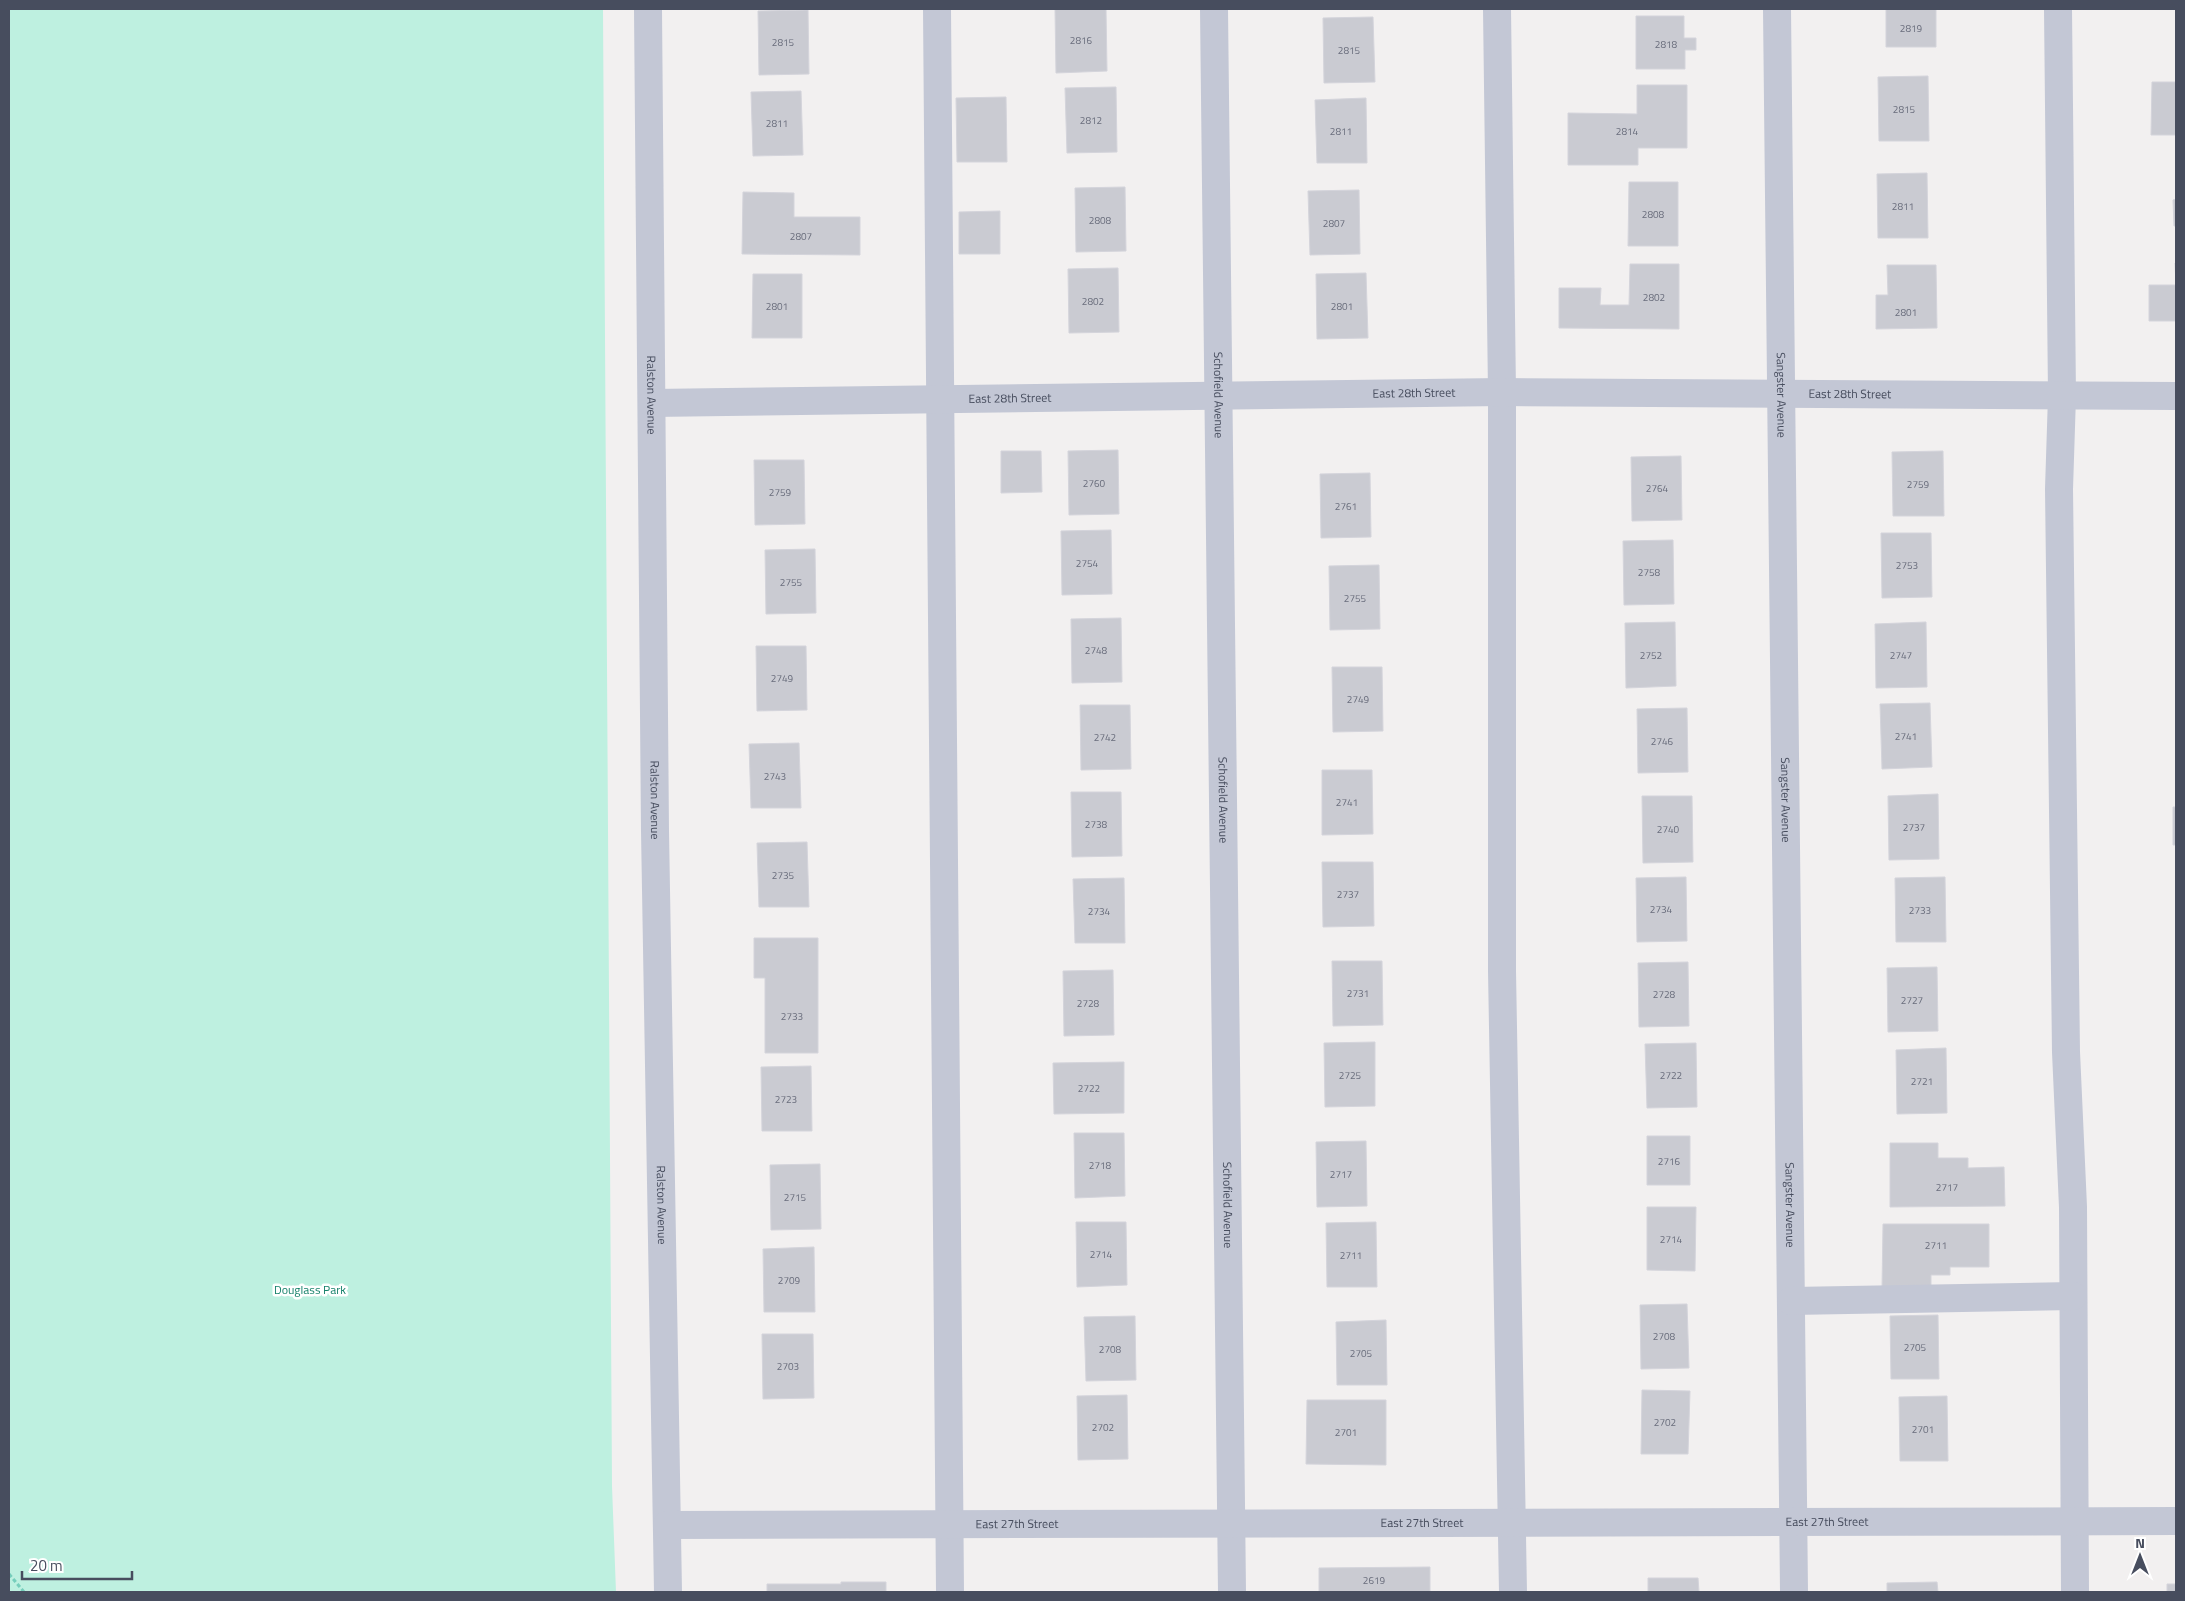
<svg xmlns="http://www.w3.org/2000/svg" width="2185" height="1601" font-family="'Titillium Web',sans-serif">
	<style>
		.green { fill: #bef0e0 }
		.building { fill: #cacbd2; stroke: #d4d4db }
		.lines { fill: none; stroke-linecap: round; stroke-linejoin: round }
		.path { stroke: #76cebc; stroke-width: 3; stroke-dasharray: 4 2.5; stroke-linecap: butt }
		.minor { stroke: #c3c7d5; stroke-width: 28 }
		.labels { text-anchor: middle; stroke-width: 5; stroke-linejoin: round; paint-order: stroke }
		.number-label { font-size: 10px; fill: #686c7b }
		.street-label { font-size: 12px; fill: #474d5e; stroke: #fff }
		.park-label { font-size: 12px; fill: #16816a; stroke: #fff }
	</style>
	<rect width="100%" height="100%" fill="#f2f0f0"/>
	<path class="green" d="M9 9H603L612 1486 616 1592H9Z"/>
	<path class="building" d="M1055 9H1106L1107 71 1056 73Z
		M1886 9H1936V47H1886Z
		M808 10 809 74 759 75 758 11Z
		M1636 16H1684V38H1696V50H1685V69H1636Z
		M1373 17 1375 82 1324 83 1323 18Z
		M1928 76 1929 141H1879L1878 77Z
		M2152 82H2176V135H2151Z
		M1637 85H1687V148H1638V165H1568V113L1637 114Z
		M1116 87 1117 152 1067 153 1065 88Z
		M801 91 803 155 753 156 751 92Z
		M1006 97 1007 162H957L956 98Z
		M1366 98 1367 163H1317L1315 100Z
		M1927 173 1928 238H1878L1877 174Z
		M1629 182H1678V246H1628Z
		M1125 187 1126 251 1076 252 1075 188Z
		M1359 190 1360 254 1310 255 1308 191Z
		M743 192 794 193V217H860V255L742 254Z
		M2176 199V226H2174L2173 200Z
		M1000 211V254H959V212Z
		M2175 263H2176V321H2149V285H2176Z
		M1630 264H1679V329L1559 328V288H1601L1600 305H1629Z
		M1887 265H1936L1937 328 1876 329V295H1888Z
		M1118 268 1119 332 1069 333 1068 269Z
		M1366 273 1368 338 1317 339 1316 274Z
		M753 274H802V338H752Z
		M1118 450 1119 514 1069 515 1068 451Z
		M1001 451H1041L1042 492 1001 493Z
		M1943 451 1944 516H1893L1892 452Z
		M1681 456 1682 520 1632 521 1631 457Z
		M754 460H804L805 524 755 525Z
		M1370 473 1371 537 1321 538 1320 474Z
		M1111 530 1112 594 1062 595 1061 531Z
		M1881 533H1931L1932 597 1882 598Z
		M1673 540 1674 604 1624 605 1623 541Z
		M815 549 816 613 766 614 765 550Z
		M1379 565 1380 629 1330 630 1329 566Z
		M1121 618 1122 682 1072 683 1071 619Z
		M1675 622 1676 686 1626 688 1625 623Z
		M1926 622 1927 687 1876 688 1875 624Z
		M756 646H806L807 710 757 711Z
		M1332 667H1382L1383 731 1333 732Z
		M1930 703 1932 767 1882 769 1880 704Z
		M1080 705H1130L1131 769 1081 770Z
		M1687 708 1688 772 1638 773 1637 709Z
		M799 743 801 808H751L749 744Z
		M1322 770H1372L1373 834 1322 835Z
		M1071 792H1121L1122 856 1072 857Z
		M1938 794 1939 859 1889 860 1888 796Z
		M1642 796H1692L1693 862 1643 863Z
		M2173 807H2176V845H2173Z
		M807 842 809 907H759L757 843Z
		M1322 862H1373L1374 926 1323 927Z
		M1686 877 1687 941 1637 942 1636 878Z
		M1945 877 1946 942H1896L1895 878Z
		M1124 878 1125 943H1075L1073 879Z
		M754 938H818V1053H765V978H754Z
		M1332 961H1382L1383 1025 1333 1026Z
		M1688 962 1689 1026 1639 1027 1638 963Z
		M1937 967 1938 1031 1888 1032 1887 968Z
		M1113 970 1114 1035 1064 1036 1063 971Z
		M1375 1042V1106L1325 1107 1324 1043Z
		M1696 1043 1697 1107 1647 1108 1645 1044Z
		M1946 1048 1947 1113 1897 1114 1896 1050Z
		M1124 1062V1113L1054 1114 1053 1063Z
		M811 1066 812 1131H762L761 1067Z
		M1074 1133H1124L1125 1196 1075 1198Z
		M1647 1136H1690V1185H1647Z
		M1366 1141 1367 1206 1317 1207 1316 1142Z
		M1890 1143H1938V1158H1968V1168L2004 1167 2005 1206 1890 1207Z
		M820 1164 821 1229 771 1230 770 1165Z
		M1647 1207H1696L1695 1271 1647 1270Z
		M1076 1222H1126L1127 1285 1077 1287Z
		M1376 1222 1377 1287H1327L1326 1223Z
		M1883 1224H1989V1267H1950V1275H1931V1289L1882 1288Z
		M814 1247 815 1312H764L763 1249Z
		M1687 1304 1689 1368 1641 1369 1640 1305Z
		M1938 1315 1939 1379H1891L1890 1316Z
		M1135 1316 1136 1380 1086 1381 1084 1317Z
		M1386 1320 1387 1385H1337L1336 1322Z
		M762 1334H813L814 1398 763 1399Z
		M1642 1390 1690 1391 1688 1454H1641Z
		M1127 1395 1128 1459 1078 1460 1077 1396Z
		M1947 1396 1948 1461H1900L1899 1397Z
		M1307 1400H1386V1465L1306 1464Z
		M1430 1567V1592H1319V1568Z
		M1648 1578H1698L1699 1592H1648Z
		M841 1582H886V1592H767V1584H841Z
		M1937 1582 1938 1592H1887V1583Z
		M2167 1584H2176V1592H2167Z"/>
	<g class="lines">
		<path class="path" d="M9 1574 24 1592"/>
		<g class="minor">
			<path id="s1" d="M648 9 655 831 668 1592"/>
			<path d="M937 9 950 1592"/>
			<path id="s2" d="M1214 9 1232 1592"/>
			<path d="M1497 9 1502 392V971L1513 1592"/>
			<path id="s3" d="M1777 9 1794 1592"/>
			<path d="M2058 9 2062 396 2059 489 2066 1052 2073 1207 2075 1592"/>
			<path id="s4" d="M652 403 1502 392 2176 396"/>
			<path d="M1791 1301 2073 1296"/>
			<path id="s5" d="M667 1525 2176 1521"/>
		</g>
	</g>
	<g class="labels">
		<g class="number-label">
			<text x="1911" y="32">2819</text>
			<text x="1081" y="44">2816</text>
			<text x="783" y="46">2815</text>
			<text x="1666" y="48">2818</text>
			<text x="1349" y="54">2815</text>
			<text x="1904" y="113">2815</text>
			<text x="1091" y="124">2812</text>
			<text x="777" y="127">2811</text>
			<text x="1341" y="135">2811</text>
			<text x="1627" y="135">2814</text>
			<text x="1903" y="210">2811</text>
			<text x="1653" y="218">2808</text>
			<text x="1100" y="224">2808</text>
			<text x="1334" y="227">2807</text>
			<text x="801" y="240">2807</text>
			<text x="1654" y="301">2802</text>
			<text x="1093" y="305">2802</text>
			<text x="777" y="310">2801</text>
			<text x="1342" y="310">2801</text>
			<text x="1906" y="316">2801</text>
			<text x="1094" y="487">2760</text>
			<text x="1918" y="488">2759</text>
			<text x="1657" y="492">2764</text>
			<text x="780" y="496">2759</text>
			<text x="1346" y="510">2761</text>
			<text x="1087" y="567">2754</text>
			<text x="1907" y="569">2753</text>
			<text x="1649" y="576">2758</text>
			<text x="791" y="586">2755</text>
			<text x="1355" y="602">2755</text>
			<text x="1096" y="654">2748</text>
			<text x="1651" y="659">2752</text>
			<text x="1901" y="659">2747</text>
			<text x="782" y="682">2749</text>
			<text x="1358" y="703">2749</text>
			<text x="1906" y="740">2741</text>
			<text x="1105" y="741">2742</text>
			<text x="1662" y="745">2746</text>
			<text x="775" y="780">2743</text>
			<text x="1347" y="806">2741</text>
			<text x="1096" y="828">2738</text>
			<text x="1914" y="831">2737</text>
			<text x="1668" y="833">2740</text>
			<text x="783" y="879">2735</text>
			<text x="1348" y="898">2737</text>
			<text x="1661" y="913">2734</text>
			<text x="1920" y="914">2733</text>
			<text x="1099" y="915">2734</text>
			<text x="1358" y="997">2731</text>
			<text x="1664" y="998">2728</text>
			<text x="1912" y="1004">2727</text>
			<text x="1088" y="1007">2728</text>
			<text x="792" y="1020">2733</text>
			<text x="1350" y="1079">2725</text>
			<text x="1671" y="1079">2722</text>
			<text x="1922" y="1085">2721</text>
			<text x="1089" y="1092">2722</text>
			<text x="786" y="1103">2723</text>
			<text x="1669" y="1165">2716</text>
			<text x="1100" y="1169">2718</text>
			<text x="1341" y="1178">2717</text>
			<text x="1947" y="1191">2717</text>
			<text x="795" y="1201">2715</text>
			<text x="1671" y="1243">2714</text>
			<text x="1936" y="1249">2711</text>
			<text x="1101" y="1258">2714</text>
			<text x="1351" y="1259">2711</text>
			<text x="789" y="1284">2709</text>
			<text x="1664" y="1340">2708</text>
			<text x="1915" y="1351">2705</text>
			<text x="1110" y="1353">2708</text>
			<text x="1361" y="1357">2705</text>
			<text x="788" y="1370">2703</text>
			<text x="1665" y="1426">2702</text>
			<text x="1103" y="1431">2702</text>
			<text x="1923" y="1433">2701</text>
			<text x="1346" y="1436">2701</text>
			<text x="1374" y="1584">2619</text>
		</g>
		<g class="street-label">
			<text dy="4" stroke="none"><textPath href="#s4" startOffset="762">East 28th Street</textPath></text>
			<text dy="4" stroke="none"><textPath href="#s4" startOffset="1198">East 28th Street</textPath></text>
			<text dy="4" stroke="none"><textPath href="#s1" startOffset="386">Ralston Avenue</textPath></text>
			<text dy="4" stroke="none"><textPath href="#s2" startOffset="386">Schofield Avenue</textPath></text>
			<text dy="4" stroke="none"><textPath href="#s3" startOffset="386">Sangster Avenue</textPath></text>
			<text dy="4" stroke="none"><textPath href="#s4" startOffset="358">East 28th Street</textPath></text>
			<text dy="4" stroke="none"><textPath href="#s1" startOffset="791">Ralston Avenue</textPath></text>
			<text dy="4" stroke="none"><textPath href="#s2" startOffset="791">Schofield Avenue</textPath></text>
			<text dy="4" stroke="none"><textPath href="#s3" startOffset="791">Sangster Avenue</textPath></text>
			<text dy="4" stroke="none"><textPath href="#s1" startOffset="1196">Ralston Avenue</textPath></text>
			<text dy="4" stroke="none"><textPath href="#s2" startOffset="1196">Schofield Avenue</textPath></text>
			<text dy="4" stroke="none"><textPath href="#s3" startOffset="1196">Sangster Avenue</textPath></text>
			<text dy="4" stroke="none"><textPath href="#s5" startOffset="755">East 27th Street</textPath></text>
			<text dy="4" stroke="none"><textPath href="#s5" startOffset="1160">East 27th Street</textPath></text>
			<text dy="4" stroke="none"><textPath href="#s5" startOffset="350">East 27th Street</textPath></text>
		</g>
		<g class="park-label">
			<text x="310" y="1294">Douglass Park</text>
		</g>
	</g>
	<rect width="2185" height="1601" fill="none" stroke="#474d5e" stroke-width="20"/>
	<g transform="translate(2140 1556)" stroke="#ffffff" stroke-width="4" paint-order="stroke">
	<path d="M0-4L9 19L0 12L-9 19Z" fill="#474d5e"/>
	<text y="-8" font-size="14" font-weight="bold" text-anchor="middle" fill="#474d5e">N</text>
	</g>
	<path d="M22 1571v8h110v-8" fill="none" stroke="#474d5e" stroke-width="2.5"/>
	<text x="30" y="1571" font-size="15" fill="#474d5e" stroke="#ffffff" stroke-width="4" paint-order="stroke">20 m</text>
</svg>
